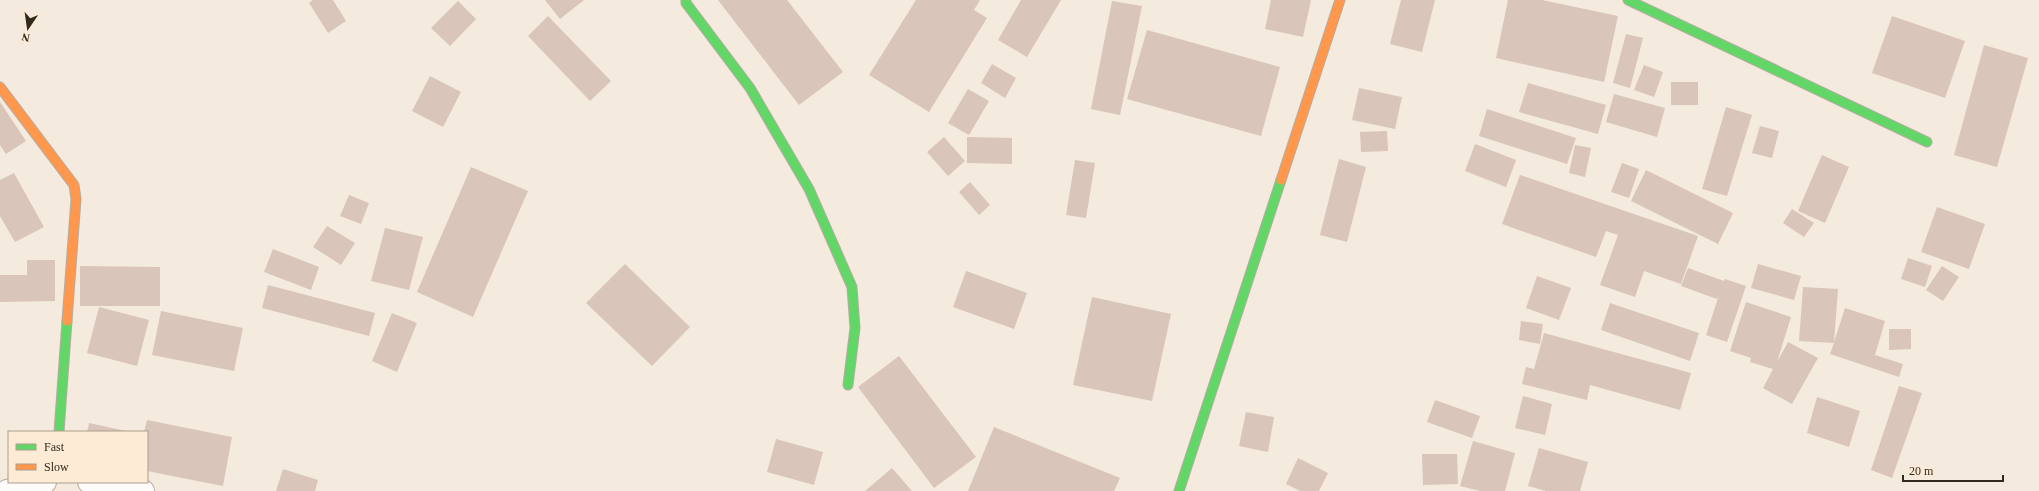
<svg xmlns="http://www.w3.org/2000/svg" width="2039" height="491" font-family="Georgia,serif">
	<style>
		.building { fill: #d9c5ba }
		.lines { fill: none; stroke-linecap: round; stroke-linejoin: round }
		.street-casing { stroke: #b5aca2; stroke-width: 24 }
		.fast-casing { stroke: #b5aca2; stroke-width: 11 }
		.slow-casing { stroke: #b5aca2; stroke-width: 11 }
		.street { stroke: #fefcfa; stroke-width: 22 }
		.fast { stroke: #63d668; stroke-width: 9 }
		.slow { stroke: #ff974d; stroke-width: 9 }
	</style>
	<rect width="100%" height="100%" fill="#f5eade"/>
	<path class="building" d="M313 0H333L346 21 328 33 309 3Z
		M545 0H584L560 19Z
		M718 0H787L843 72 799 105Z
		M916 0H980L974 10 987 18 929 112 869 75Z
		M1021 0H1061L1027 57 998 40Z
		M1271 0H1311L1303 37 1265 29Z
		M1401 0H1435L1422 52 1390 44Z
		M1508 0H1542L1618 16 1604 82 1496 58Z
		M458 1 476 19 450 46 431 28Z
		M1112 1 1142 6 1120 115 1091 109Z
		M548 16 611 81 590 101 528 36Z
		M1892 16 1965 41 1945 98 1872 73Z
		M1147 30 1280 67 1261 136 1127 99Z
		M1626 34 1643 38 1630 88 1613 83Z
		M1984 45 2028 58 1997 167 1954 155Z
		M992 64 1016 78 1005 98 981 83Z
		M1644 65 1663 72 1654 97 1634 90Z
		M430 76 461 92 443 127 412 111Z
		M1671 82H1698V105H1671Z
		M1528 83 1606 105 1598 134 1519 112Z
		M1359 88 1402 97 1395 129 1352 120Z
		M968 89 989 101 969 135 948 123Z
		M1614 94 1665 108 1657 137 1606 122Z
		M0 102 26 141 6 154 0 145Z
		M1726 107 1752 115 1727 196 1702 189Z
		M1487 109 1576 138 1567 164 1479 136Z
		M1760 126 1779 131 1772 158 1752 153Z
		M1387 131 1388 151 1361 152 1360 132Z
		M944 137 965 161 948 176 927 152Z
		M967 137 1012 138V164L967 163Z
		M1475 144 1516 160 1506 187 1465 171Z
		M1575 145 1591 148 1585 177 1569 173Z
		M1822 155 1849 167 1825 223 1798 211Z
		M1339 159 1366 167 1347 242 1320 235Z
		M1075 160 1095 163 1086 218 1066 215Z
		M1622 163 1639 169 1629 198 1611 192Z
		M471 167 528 191 473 317 417 292Z
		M1646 170 1733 213 1718 244 1631 201Z
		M14 173 44 227 15 242 0 216V180Z
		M1520 175 1698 236 1681 284 1644 271 1635 297 1600 285 1618 235 1606 231 1596 257 1502 224Z
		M970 182 990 205 979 215 959 192Z
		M349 195 369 203 361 224 340 216Z
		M1937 207 1985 224 1969 269 1921 252Z
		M1792 209 1814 223 1804 237 1783 223Z
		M327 226 355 243 341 265 313 247Z
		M385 228 423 237 409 290 371 281Z
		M273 249 319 267 311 290 264 272Z
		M1908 258 1932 266 1925 287 1901 279Z
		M27 260H55V301L0 302V275H27Z
		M625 264 690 327 652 366 586 303Z
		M1758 264 1801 276 1794 300 1751 288Z
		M80 266 160 267V306H80Z
		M1942 266 1959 277 1943 301 1926 290Z
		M1688 268 1724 281 1725 279 1746 286 1727 342 1706 335 1719 295 1717 299 1681 286Z
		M966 271 1027 293 1014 329 953 307Z
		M1537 276 1571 288 1559 320 1526 308Z
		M268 285 375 313 369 336 262 308Z
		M1803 287 1838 289 1834 342 1845 308 1885 321 1875 355 1903 364 1899 377 1830 354 1834 343 1799 341Z
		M1092 297 1171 314 1152 401 1073 385Z
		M1746 302 1791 317 1777 362 1788 342 1818 358 1792 404 1763 388 1773 369 1750 362 1751 358 1730 351Z
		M1610 303 1699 333 1690 361 1601 330Z
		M99 307 149 320 137 366 87 353Z
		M161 311 243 328 234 371 152 355Z
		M392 313 417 323 397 372 372 361Z
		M1521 321 1543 324 1540 344 1519 340Z
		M1889 329H1911V349L1889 350Z
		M1544 333 1691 373 1680 410 1590 385 1587 400 1522 384 1526 367 1534 369Z
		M899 356 976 457 934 488 858 387Z
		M1899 386 1922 393 1892 478 1871 470Z
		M1523 396 1552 404 1545 435 1515 428Z
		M1817 397 1860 411 1849 447 1807 433Z
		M1435 400 1480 416 1472 438 1427 422Z
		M1246 412 1274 417 1268 452 1239 446Z
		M147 420 232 437 223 486 147 471V432H144Z
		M89 423 126 431V432H87Z
		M994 427 1120 478 1114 491H968Z
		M776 439 823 452 814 485 767 472Z
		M1473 441 1515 453 1505 491H1480L1460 486Z
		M1539 448 1588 462 1580 491H1546L1528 486Z
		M1422 454H1457L1458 484 1423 485Z
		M1298 458 1328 473 1319 491H1300L1286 484Z
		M892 468 912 491H865Z
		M283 469 318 480 315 491H276Z"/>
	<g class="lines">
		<defs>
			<path id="street" d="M89 482 143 491
				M7 491 45 482"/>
			<path id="fast" d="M686 0V3L750 88 809 189 852 287 855 328 848 385
				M1628 0 1927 142
				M59 432 67 321
				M1179 491 1281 180"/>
			<path id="slow" d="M0 87 74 185 76 199 67 321
				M1281 180 1340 0"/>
		</defs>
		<use href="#street" class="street-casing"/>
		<use href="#fast" class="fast-casing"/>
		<use href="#slow" class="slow-casing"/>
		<use href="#street" class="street"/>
		<use href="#fast" class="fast"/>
		<use href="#slow" class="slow"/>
	</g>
	<rect x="8" y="431" width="140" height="52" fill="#feebd5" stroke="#ac9d8c"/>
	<rect x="16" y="444" width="20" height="6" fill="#63d668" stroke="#ac9d8c"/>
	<text x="44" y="451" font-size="12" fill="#31281e">Fast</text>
	<rect x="16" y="464" width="20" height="6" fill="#ff974d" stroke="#ac9d8c"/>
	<text x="44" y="471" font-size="12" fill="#31281e">Slow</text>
	<g transform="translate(28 28) rotate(193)" stroke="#feebd5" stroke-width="3" paint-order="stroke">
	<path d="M0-3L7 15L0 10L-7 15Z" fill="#31281e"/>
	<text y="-6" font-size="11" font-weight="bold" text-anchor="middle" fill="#31281e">N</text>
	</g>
	<path d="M1903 475v6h100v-6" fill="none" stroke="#31281e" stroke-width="2"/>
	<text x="1909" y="475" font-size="12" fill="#31281e" stroke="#feebd5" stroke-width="3" paint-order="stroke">20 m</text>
</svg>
